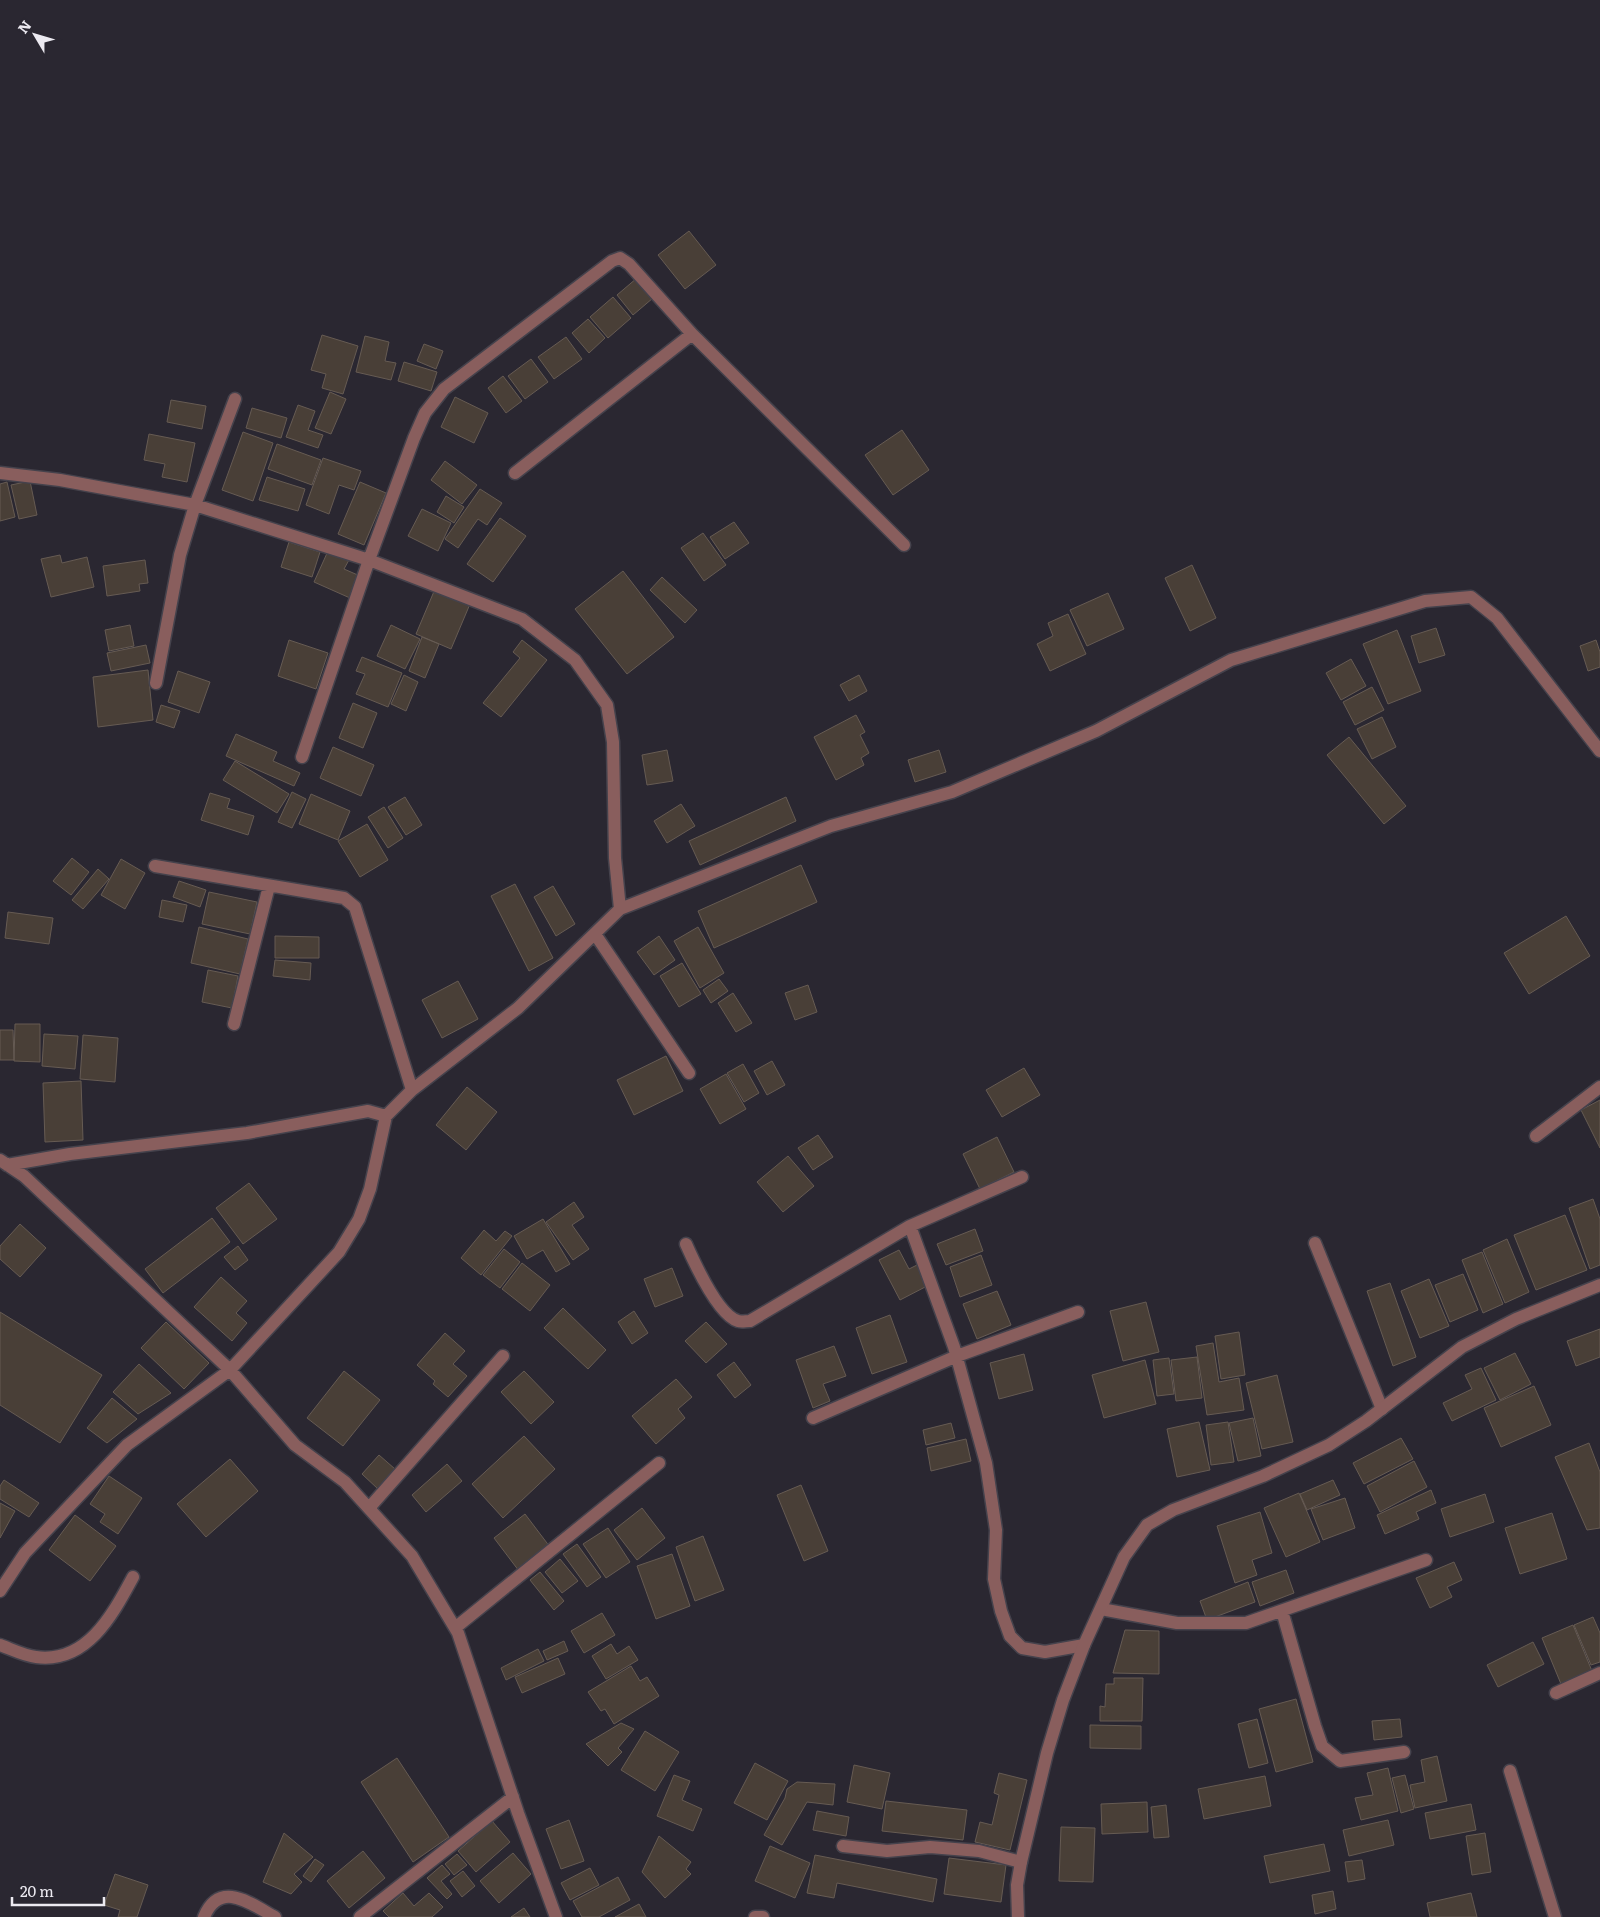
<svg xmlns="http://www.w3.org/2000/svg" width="1600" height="1917" font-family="Literata,serif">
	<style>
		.building { fill: #493f37; stroke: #665b53 }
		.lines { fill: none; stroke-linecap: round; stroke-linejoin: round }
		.service-casing { stroke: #45424c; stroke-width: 15 }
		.minor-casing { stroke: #45424c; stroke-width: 15 }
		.tertiary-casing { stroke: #45424c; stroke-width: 15 }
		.service { stroke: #895e5d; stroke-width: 12 }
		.minor { stroke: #895e5d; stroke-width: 12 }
		.tertiary { stroke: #895e5d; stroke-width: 12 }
	</style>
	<rect width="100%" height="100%" fill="#2a2731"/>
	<path class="building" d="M689 231 716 265 685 289 658 255Z
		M637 278 653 298 633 315 617 295Z
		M613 297 631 318 608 338 590 317Z
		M588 319 605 338 589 353 572 333Z
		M322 335 358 346 343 394 322 388 326 374 311 370Z
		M365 336 389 342 385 361 396 363 391 380 356 372Z
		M566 337 582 359 554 379 538 357Z
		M424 344 443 351 436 369 417 361Z
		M531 359 548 382 525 399 508 376Z
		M404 362 437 372 431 391 398 381Z
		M503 376 522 401 506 413 488 388Z
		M330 392 346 399 331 434 315 428Z
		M455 397 488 413 474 443 441 427Z
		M171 400 206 406 202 429 167 422Z
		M298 405 315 411 308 430 323 435 318 448 286 437Z
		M252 408 287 418 281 438 246 428Z
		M902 430 929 470 893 495 865 455Z
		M243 432 273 443 253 501 222 490Z
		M149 434 195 443 187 482 162 477 165 464 144 460Z
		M277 444 321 460 312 485 268 469Z
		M323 458 361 471 354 490 339 485 329 514 306 505Z
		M445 461 477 485 462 504 431 480Z
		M267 477 305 489 298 511 259 500Z
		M30 481 37 515 19 519 11 485Z
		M7 482 15 517 0 521V484Z
		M360 482 386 493 364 545 338 534Z
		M480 489 502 503 487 525 478 519 458 548 445 539Z
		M446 496 464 507 454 523 437 512Z
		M422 509 451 523 438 551 408 536Z
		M500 518 526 536 493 582 467 564Z
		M734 522 749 543 725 559 710 537Z
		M703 533 726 565 704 581 681 548Z
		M289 542 320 552 312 577 281 567Z
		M328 551 349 560 344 569 360 576 350 598 314 582Z
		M60 555 62 563 87 557 94 587 51 597 41 559Z
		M145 560 148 583 139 584 140 591 107 596 103 566Z
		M1192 565 1216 618 1190 631 1165 578Z
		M623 571 674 637 627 674 575 609Z
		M662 577 697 610 685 623 650 590Z
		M435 589 470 604 451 649 416 634Z
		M1108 593 1124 629 1087 646 1070 610Z
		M1068 614 1086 654 1050 671 1037 644 1053 636 1048 623Z
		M130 625 134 646 109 651 105 630Z
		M391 625 420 639 405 669 377 656Z
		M1436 628 1445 655 1419 663 1411 636Z
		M1397 630 1421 691 1388 704 1363 644Z
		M422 637 439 644 425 678 409 671Z
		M289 640 328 653 316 689 278 676Z
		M522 640 547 660 501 717 483 703 520 658 513 652Z
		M1596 640 1600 652V667L1588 671 1580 646Z
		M146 645 150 663 111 671 107 653Z
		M362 657 402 673 388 707 356 694 365 674 356 671Z
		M1351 659 1366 686 1341 700 1326 673Z
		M148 670 153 720 98 727 93 677Z
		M178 671 210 682 199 713 168 702Z
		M404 675 418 682 406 711 391 704Z
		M859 675 867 691 849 701 840 685Z
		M1372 687 1384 710 1355 725 1343 702Z
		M353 703 377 713 363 748 339 738Z
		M161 705 180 711 174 728 156 722Z
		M856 715 865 732 860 735 869 753 861 758 864 765 836 780 814 737Z
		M1382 717 1396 747 1372 759 1357 729Z
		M236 734 277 752 273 761 300 773 294 786 226 756Z
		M1349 737 1406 806 1384 824 1327 755Z
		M333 747 374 765 361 796 320 778Z
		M667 750 673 781 647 785 642 755Z
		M939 750 946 772 915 782 908 760Z
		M235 761 289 794 277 813 223 780Z
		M292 792 306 799 292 828 278 822Z
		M210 793 230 799 227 808 254 816 248 835 201 820Z
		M311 794 350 811 338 840 299 824Z
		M405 797 422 825 406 835 388 807Z
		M786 797 796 821 700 865 689 841Z
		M681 804 695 826 667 843 654 821Z
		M384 807 403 838 388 848 368 817Z
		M367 824 388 860 360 877 338 841Z
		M72 858 89 872 71 895 53 881Z
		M121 859 145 873 125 909 101 895Z
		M801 865 817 902 714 948 698 911Z
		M98 869 109 879 83 909 72 900Z
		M179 881 206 890 200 907 173 897Z
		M515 884 553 958 529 971 491 896Z
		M553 886 575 924 556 936 534 897Z
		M209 892 257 902 250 934 202 924Z
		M162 900 187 905 183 922 159 917Z
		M8 912 53 918 49 944 5 938Z
		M1566 916 1590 956 1529 994 1504 953Z
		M199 927 248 939 240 974 191 963Z
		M698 927 724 973 700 988 674 941Z
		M275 936 319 937V958H275Z
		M659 936 675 960 654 975 637 952Z
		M275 960 311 963 310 980 273 976Z
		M682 963 701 994 679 1007 660 976Z
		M208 970 238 976 232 1008 202 1002Z
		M719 979 728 991 711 1003 703 990Z
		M458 981 478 1019 442 1038 422 1000Z
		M808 985 817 1012 795 1020 785 993Z
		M733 993 752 1023 736 1032 718 1003Z
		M15 1024H40V1062L14 1061Z
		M0 1030H13L14 1060H0Z
		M44 1034 78 1036 75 1069 42 1066Z
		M83 1035 118 1038 115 1082 80 1079Z
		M666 1056 683 1091 634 1115 617 1080Z
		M772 1061 785 1085 767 1095 754 1071Z
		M743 1064 759 1093 744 1102 727 1073Z
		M1024 1068 1040 1095 1002 1117 986 1090Z
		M726 1074 746 1109 720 1124 700 1089Z
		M81 1081 83 1140 45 1142 43 1083Z
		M467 1087 497 1112 466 1150 436 1125Z
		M1600 1100V1148L1581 1110Z
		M818 1135 833 1157 813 1170 798 1148Z
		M997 1137 1014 1172 980 1189 963 1154Z
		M788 1156 814 1186 783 1212 757 1182Z
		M249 1183 277 1219 243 1244 216 1208Z
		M1593 1199 1600 1219V1265L1590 1269 1569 1208Z
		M574 1202 584 1217 572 1225 589 1249 573 1260 546 1222Z
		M1565 1215 1587 1270 1536 1290 1514 1235Z
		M212 1218 230 1242 163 1293 145 1269Z
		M543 1219 570 1264 556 1272 543 1250 527 1259 514 1236Z
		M20 1224 46 1248 20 1277 0 1259V1246Z
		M975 1229 983 1251 946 1265 937 1244Z
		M484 1230 496 1241 505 1231 512 1236 481 1275 461 1258Z
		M1507 1239 1529 1292 1505 1303 1483 1250Z
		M238 1246 248 1260 235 1270 224 1257Z
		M504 1249 520 1262 500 1288 483 1275Z
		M899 1250 909 1269 919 1264 929 1285 900 1300 879 1260Z
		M1482 1252 1503 1304 1483 1313 1462 1260Z
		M981 1255 992 1285 960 1297 950 1267Z
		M522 1263 550 1285 530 1311 502 1289Z
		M672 1268 683 1296 655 1307 644 1279Z
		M1463 1274 1478 1310 1450 1322 1435 1285Z
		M221 1277 247 1301 236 1313 247 1323 232 1341 194 1307Z
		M1429 1279 1449 1326 1420 1338 1401 1291Z
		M1390 1283 1416 1357 1393 1366 1367 1291Z
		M997 1291 1011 1325 977 1339 963 1304Z
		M1146 1302 1159 1352 1123 1361 1110 1311Z
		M563 1308 606 1350 588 1369 544 1328Z
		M634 1311 648 1333 632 1344 618 1322Z
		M0 1312 102 1375 60 1443 0 1405Z
		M890 1315 907 1362 872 1374 856 1328Z
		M166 1322 209 1363 184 1389 141 1348Z
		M706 1322 727 1344 706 1363 685 1341Z
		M1600 1329V1357L1576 1366 1567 1341Z
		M1239 1332 1245 1375 1221 1379 1215 1336Z
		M445 1333 465 1351 453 1364 467 1376 448 1397 433 1384 435 1381 417 1365Z
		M1213 1343 1219 1382 1239 1378 1244 1410 1207 1415 1196 1346Z
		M834 1346 846 1376 823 1384 830 1401 813 1408 796 1360Z
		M1515 1353 1531 1384 1500 1400 1484 1368Z
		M1024 1354 1033 1390 999 1399 990 1363Z
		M1197 1357 1202 1398 1176 1401 1171 1360Z
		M1169 1358 1174 1394 1157 1396 1153 1360Z
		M1145 1360 1156 1404 1104 1418 1092 1375Z
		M734 1362 751 1385 735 1398 717 1375Z
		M139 1364 171 1393 138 1414 113 1392Z
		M1481 1368 1496 1400 1452 1421 1443 1403 1472 1389 1465 1375Z
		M344 1371 380 1400 343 1446 307 1418Z
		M524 1371 554 1402 531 1424 501 1392Z
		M1277 1375 1293 1442 1262 1449 1246 1383Z
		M676 1379 692 1397 678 1409 685 1418 656 1444 632 1416Z
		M1534 1386 1551 1425 1501 1447 1484 1408Z
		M112 1398 137 1419 107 1443 87 1428Z
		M1253 1418 1261 1456 1238 1461 1229 1423Z
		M1199 1422 1210 1470 1177 1477 1167 1429Z
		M1228 1422 1234 1462 1211 1465 1206 1425Z
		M951 1423 955 1438 926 1445 923 1430Z
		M524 1436 555 1469 503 1518 472 1484Z
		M1401 1438 1413 1459 1364 1484 1353 1463Z
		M966 1439 971 1461 931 1471 927 1448Z
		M1589 1443 1600 1472V1528L1587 1530 1555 1457Z
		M379 1455 395 1469 378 1489 362 1474Z
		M230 1459 258 1491 206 1537 177 1504Z
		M1414 1461 1427 1487 1380 1512 1367 1486Z
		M447 1464 462 1481 426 1512 412 1495Z
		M109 1476 142 1498 118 1534 100 1522 105 1514 90 1504Z
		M4 1480 39 1503 29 1517 0 1499V1486Z
		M1333 1480 1340 1495 1307 1510 1300 1494Z
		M801 1485 828 1551 804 1561 777 1495Z
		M1431 1490 1436 1503 1416 1512 1419 1519 1385 1534 1377 1515Z
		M1299 1493 1320 1542 1286 1557 1264 1508Z
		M1485 1494 1494 1522 1450 1537 1441 1509Z
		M1345 1498 1355 1528 1323 1540 1311 1509Z
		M0 1503 15 1511 0 1538Z
		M642 1508 665 1538 637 1560 614 1530Z
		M1260 1512 1272 1553 1252 1560 1257 1575 1235 1583 1217 1526Z
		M1552 1513 1567 1559 1520 1574 1505 1528Z
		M525 1514 550 1547 519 1571 494 1538Z
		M75 1515 116 1546 90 1581 49 1550Z
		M608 1528 630 1562 606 1578 583 1544Z
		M703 1536 724 1590 695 1601 676 1547Z
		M577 1544 601 1577 587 1587 563 1554Z
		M672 1554 690 1606 656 1619 637 1566Z
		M560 1559 578 1581 562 1593 545 1572Z
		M1454 1562 1462 1580 1447 1587 1452 1597 1430 1608 1416 1578Z
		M1286 1570 1294 1593 1260 1606 1252 1582Z
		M540 1572 564 1601 554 1610 530 1580Z
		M1248 1582 1255 1602 1207 1620 1200 1601Z
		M602 1613 615 1635 584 1653 571 1631Z
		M1593 1617 1600 1633V1662L1591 1665 1574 1625Z
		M1573 1625 1592 1671 1561 1684 1542 1638Z
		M1125 1630 1159 1631V1674L1113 1673Z
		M564 1641 568 1651 547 1660 543 1651Z
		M1533 1642 1544 1664 1498 1687 1487 1665Z
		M611 1644 617 1654 629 1646 638 1660 606 1679 592 1656Z
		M538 1649 544 1661 506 1680 501 1668Z
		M558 1658 565 1674 522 1693 515 1677Z
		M631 1666 640 1681 647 1677 659 1696 614 1724 605 1709 601 1711 588 1692Z
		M1114 1678H1143L1142 1721H1100V1706L1105 1707 1106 1684H1114Z
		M1296 1699 1313 1762 1276 1772 1259 1709Z
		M1257 1719 1268 1763 1249 1768 1238 1724Z
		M1400 1719 1402 1737 1374 1740 1372 1721Z
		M621 1723 634 1729 618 1748 622 1752 608 1766 586 1744Z
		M1090 1725 1141 1726V1749L1090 1748Z
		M645 1731 679 1752 655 1791 621 1770Z
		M1437 1756 1447 1801 1415 1808 1410 1785 1425 1782 1421 1760Z
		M397 1758 449 1837 413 1862 361 1782Z
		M755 1763 788 1781 767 1820 734 1803Z
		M854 1765 890 1773 882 1809 847 1802Z
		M1388 1768 1398 1811 1361 1820 1355 1798 1373 1795 1367 1773Z
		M999 1773 1027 1780 1010 1850 975 1842 980 1822 992 1825 999 1795 994 1793Z
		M674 1775 690 1781 682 1800 702 1809 693 1831 657 1816Z
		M1405 1775 1414 1809 1401 1813 1392 1778Z
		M1265 1776 1271 1806 1204 1819 1198 1789Z
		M797 1782 835 1784 833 1805 807 1802 782 1845 764 1835 785 1798 787 1789Z
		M886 1801 967 1810 963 1840 882 1831Z
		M1147 1802 1148 1832 1102 1834 1101 1804Z
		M1471 1804 1476 1830 1430 1839 1425 1813Z
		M1166 1805 1169 1837 1154 1838 1151 1807Z
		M817 1811 849 1817 846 1836 813 1830Z
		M569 1820 584 1861 561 1869 546 1829Z
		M1388 1820 1394 1845 1349 1856 1343 1830Z
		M492 1821 510 1842 476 1872 458 1851Z
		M1061 1827 1095 1828 1093 1882 1059 1881Z
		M284 1833 313 1857 294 1874 302 1882 291 1894 263 1882Z
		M1485 1833 1491 1872 1472 1875 1466 1836Z
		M659 1836 691 1862 686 1869 691 1874 665 1898 642 1872Z
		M1324 1844 1330 1871 1270 1883 1264 1856Z
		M770 1846 810 1863 795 1898 755 1881Z
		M363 1851 385 1878 349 1908 327 1881Z
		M513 1853 531 1874 499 1903 480 1881Z
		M457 1854 467 1865 454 1875 445 1864Z
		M815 1855 937 1879 933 1902 837 1883 834 1898 807 1893Z
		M949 1858 1006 1865 1001 1902 944 1894Z
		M315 1859 324 1865 311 1882 303 1876Z
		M1362 1860 1365 1879 1348 1882 1345 1862Z
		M442 1865 450 1874 441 1881 452 1894 447 1899 427 1878Z
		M590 1868 599 1885 570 1900 561 1883Z
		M463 1871 475 1886 462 1897 450 1881Z
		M115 1874 148 1885 137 1917H118L120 1910 104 1905Z
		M618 1877 630 1900 599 1917H582L573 1901Z
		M1333 1891 1336 1909 1315 1914 1312 1895Z
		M403 1893 414 1906 429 1893 443 1907 432 1917H389L383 1911Z
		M1471 1893 1477 1917H1430L1427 1903Z
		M639 1904 646 1917H615Z
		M524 1908 530 1917H511Z"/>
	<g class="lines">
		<defs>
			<path id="service" d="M1536 1136 1600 1087
				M0 1645C11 1649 25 1656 36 1657 87 1664 113 1614 133 1577
				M843 1846 887 1851 930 1847 979 1851 1021 1862"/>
			<path id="minor" d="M0 473 60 480 195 505 369 560 522 619 575 660 607 705 613 742 615 858 620 909
				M515 473 692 334
				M156 683 180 555 195 505 235 399
				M302 757 369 560 414 438 425 413 444 389 612 261 620 258 629 264 692 334 904 545
				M155 866 344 898 355 907 412 1090
				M595 934 689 1073
				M234 1024 269 886
				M0 1160 24 1176 230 1370 295 1445 345 1482 412 1556 458 1633 518 1813 556 1917
				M7 1165 70 1154 247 1133 368 1111 386 1116
				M910 1226 954 1347 986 1463 996 1530 994 1579 1001 1611 1010 1636 1022 1648 1045 1652 1084 1645
				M1315 1243 1382 1409
				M686 1244C694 1262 718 1315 738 1321 741 1322 746 1321 750 1321L910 1226 1022 1177
				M813 1418 957 1356 1078 1312
				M369 1508 503 1356
				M0 1591 25 1553 127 1445 230 1370 339 1252 359 1219 370 1189 386 1116 412 1090 518 1008 620 909 831 826 952 792 1096 731 1231 660 1425 601 1471 597 1497 618 1600 751
				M1101 1609 1177 1623H1246L1426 1560
				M1282 1611 1315 1726 1322 1746 1340 1761 1404 1752
				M455 1628 659 1463
				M1556 1693 1600 1673
				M1510 1771 1555 1917
				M204 1917C220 1879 251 1904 275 1917
				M360 1917 513 1797
				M755 1917H763"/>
			<path id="tertiary" d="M1018 1917 1017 1885 1021 1862 1047 1753 1063 1700 1084 1645 1124 1557 1147 1525 1173 1510 1263 1476 1329 1445 1366 1421 1462 1347 1516 1319 1600 1285"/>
		</defs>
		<use href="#service" class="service-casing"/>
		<use href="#minor" class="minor-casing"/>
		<use href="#tertiary" class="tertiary-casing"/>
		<use href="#service" class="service"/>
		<use href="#minor" class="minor"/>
		<use href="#tertiary" class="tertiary"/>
	</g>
	<g transform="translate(35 35) rotate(308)" stroke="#2a2731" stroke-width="4" paint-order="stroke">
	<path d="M0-4L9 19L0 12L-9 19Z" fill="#eceaf1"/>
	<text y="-8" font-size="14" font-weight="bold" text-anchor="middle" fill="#eceaf1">N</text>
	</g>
	<path d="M12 1897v8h92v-8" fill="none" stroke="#eceaf1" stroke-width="2.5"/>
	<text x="20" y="1897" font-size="15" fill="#eceaf1" stroke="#2a2731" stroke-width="4" paint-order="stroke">20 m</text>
</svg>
